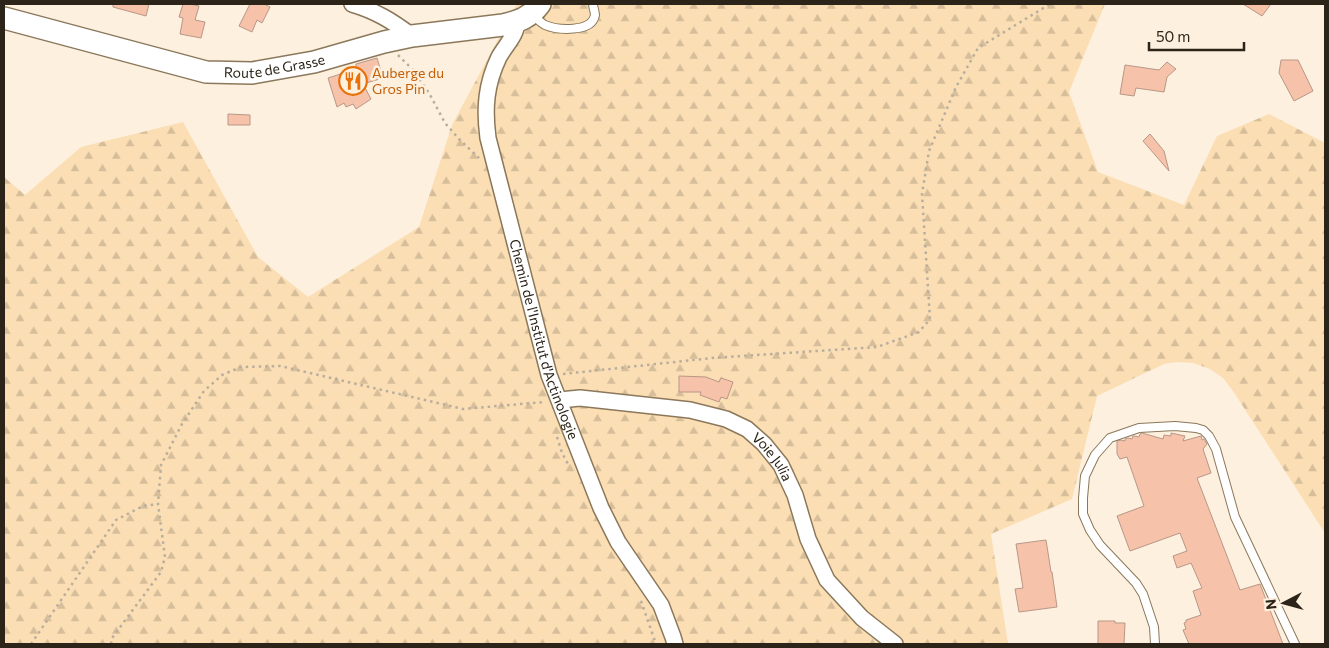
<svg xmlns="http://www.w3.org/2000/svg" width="1329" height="648" font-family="Commissioner,sans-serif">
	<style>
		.forest { fill: url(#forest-firs) }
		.building { fill: #f7c2aa; stroke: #b99787 }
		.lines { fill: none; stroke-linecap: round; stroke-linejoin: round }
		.service-casing { stroke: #8b785b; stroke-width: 10 }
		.minor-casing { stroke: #8b785b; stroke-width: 18 }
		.secondary-casing { stroke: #8b785b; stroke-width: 24 }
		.path { stroke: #b9ae9e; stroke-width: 2.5; stroke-dasharray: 2.5 4; stroke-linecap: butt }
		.service { stroke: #fff; stroke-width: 8 }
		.minor { stroke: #fff; stroke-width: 15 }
		.secondary { stroke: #fff; stroke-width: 21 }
		.labels { text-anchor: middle; stroke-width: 5; stroke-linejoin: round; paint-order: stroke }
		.street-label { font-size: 14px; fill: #2c2418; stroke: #fdf0de }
		.food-label { font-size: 14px; fill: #c56008; stroke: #fdf0de; text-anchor: start }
	</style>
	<defs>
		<pattern id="forest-firs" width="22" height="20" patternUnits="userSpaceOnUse" patternTransform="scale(1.25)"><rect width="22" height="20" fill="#fbdeb4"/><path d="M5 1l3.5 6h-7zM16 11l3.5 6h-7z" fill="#d7be9a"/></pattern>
	</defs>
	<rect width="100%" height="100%" fill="#fdf0de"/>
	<path class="forest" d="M517 4H1105L1069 92 1098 172 1184 205 1217 136 1269 114 1325 143V533L1233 391 1223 378 1210 369 1193 363 1177 362 1164 364 1097 396 1072 499 991 534 1008 644H4V177L25 195 81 147 183 122 258 257 308 297 419 227 452 125Z"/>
	<path class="building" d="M113 4H149L146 16 113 7Z
		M183 4H190L199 6 195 20 205 22 201 38 180 34 183 18 179 17Z
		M250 4H264L270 7 262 23 257 20 252 32 239 26Z
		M1243 4H1271L1262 16Z
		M377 58 383 78 363 84 371 99 356 109 353 104 346 107 344 103 337 107 328 78 356 69V64Z
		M1281 60H1298L1313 91 1294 101 1279 73Z
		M1167 62 1176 69 1167 77 1164 92 1136 88 1134 96 1120 94 1125 65 1159 70Z
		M228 114 250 115V125H228Z
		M1150 134 1164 151 1169 171 1143 141Z
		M679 376 706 377 719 382 721 378 733 382 727 399 721 397 719 402 700 395 701 392H679Z
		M1142 433 1163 439 1164 435 1171 436V433L1185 436 1183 441 1201 436 1202 440 1204 439 1207 444 1203 449 1211 473 1197 478 1240 590 1260 584 1283 644H1189L1183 630 1186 629 1184 623 1186 622V620L1201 615 1193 591 1202 588 1191 563 1177 568 1173 556 1187 551 1180 533 1130 551 1117 516 1144 506 1127 457 1120 459 1117 454V441L1121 440 1125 441V439L1128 438 1132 439 1133 436H1134L1139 437 1140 434Z
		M1046 540 1051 572H1052L1057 607 1019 612 1015 589 1023 588 1016 544Z
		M1098 621H1115V623H1125L1124 644H1098Z"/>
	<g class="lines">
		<defs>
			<path id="service" d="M533 15C537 19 541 23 545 25 557 30 592 33 595 15 595 12 593 7 593 4
				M1155 644 1154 627 1143 594 1136 583 1100 545 1090 530 1083 514V498L1085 476 1095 455 1110 438 1139 428 1175 426 1196 428 1203 430 1209 436 1216 449 1235 517 1295 644"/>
			<g id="minor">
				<path d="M352 4C376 11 392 21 412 36"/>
				<path id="s1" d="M517 22C517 35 505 46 499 57 486 84 484 108 488 138L549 375 601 508 618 542 661 605 673 637 675 644"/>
				<path id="s2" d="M560 400 580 398 690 410 726 419 747 429 764 444 781 465 795 495 808 539 827 580 862 618 895 644"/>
			</g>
			<g id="secondary">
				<path id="s3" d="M4 18 206 72 252 73 314 62 384 42 412 36 503 25C519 21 530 18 540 4"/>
			</g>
		</defs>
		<use href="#service" class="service-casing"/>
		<use href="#minor" class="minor-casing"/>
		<use href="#secondary" class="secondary-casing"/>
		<path class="path" d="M398 55 413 70 429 93 445 123 459 139 479 158
			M563 374 712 358 877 347 919 332 930 319 922 194 929 151 956 87 978 48 1050 4
			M557 437 562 453 569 466
			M641 601 656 644
			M31 644 116 520 143 506 158 504
			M111 644 112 638 161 572 165 557 158 504 161 465 182 424 204 391 222 375 241 367 280 366 463 409 544 402"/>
		<use href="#service" class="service"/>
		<use href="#minor" class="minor"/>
		<use href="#secondary" class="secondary"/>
	</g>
	<defs>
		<symbol id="restaurant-ring" viewBox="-11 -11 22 22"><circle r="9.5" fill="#fdf0de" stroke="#e8710a" stroke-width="1.5"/><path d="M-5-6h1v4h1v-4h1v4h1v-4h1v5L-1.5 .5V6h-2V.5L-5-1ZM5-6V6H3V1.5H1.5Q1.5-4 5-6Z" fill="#e8710a"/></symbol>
	</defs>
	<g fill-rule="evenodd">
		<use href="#restaurant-ring" x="337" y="65" width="32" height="32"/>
	</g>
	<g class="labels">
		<g class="street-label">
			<text dy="5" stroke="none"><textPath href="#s3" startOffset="278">Route de Grasse</textPath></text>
			<text dy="5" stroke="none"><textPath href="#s1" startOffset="332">Chemin de l'Institut d'Actinologie</textPath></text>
			<text dy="5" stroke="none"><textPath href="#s2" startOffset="229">Voie Julia</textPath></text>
		</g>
		<g class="food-label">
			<text x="372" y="78">Auberge du<tspan x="372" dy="16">Gros Pin</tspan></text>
		</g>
	</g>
	<rect width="1329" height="648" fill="none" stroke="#2c2418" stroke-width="10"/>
	<g transform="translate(1284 603) rotate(264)" stroke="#fdf0de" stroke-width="4" paint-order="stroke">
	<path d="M0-4L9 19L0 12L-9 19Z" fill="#2c2418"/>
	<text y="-8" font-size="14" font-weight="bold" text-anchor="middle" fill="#2c2418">N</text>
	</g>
	<path d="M1149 42v8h95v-8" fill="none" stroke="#2c2418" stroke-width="2.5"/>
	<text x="1156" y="42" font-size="15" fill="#2c2418" stroke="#fdf0de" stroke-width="4" paint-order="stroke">50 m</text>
</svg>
